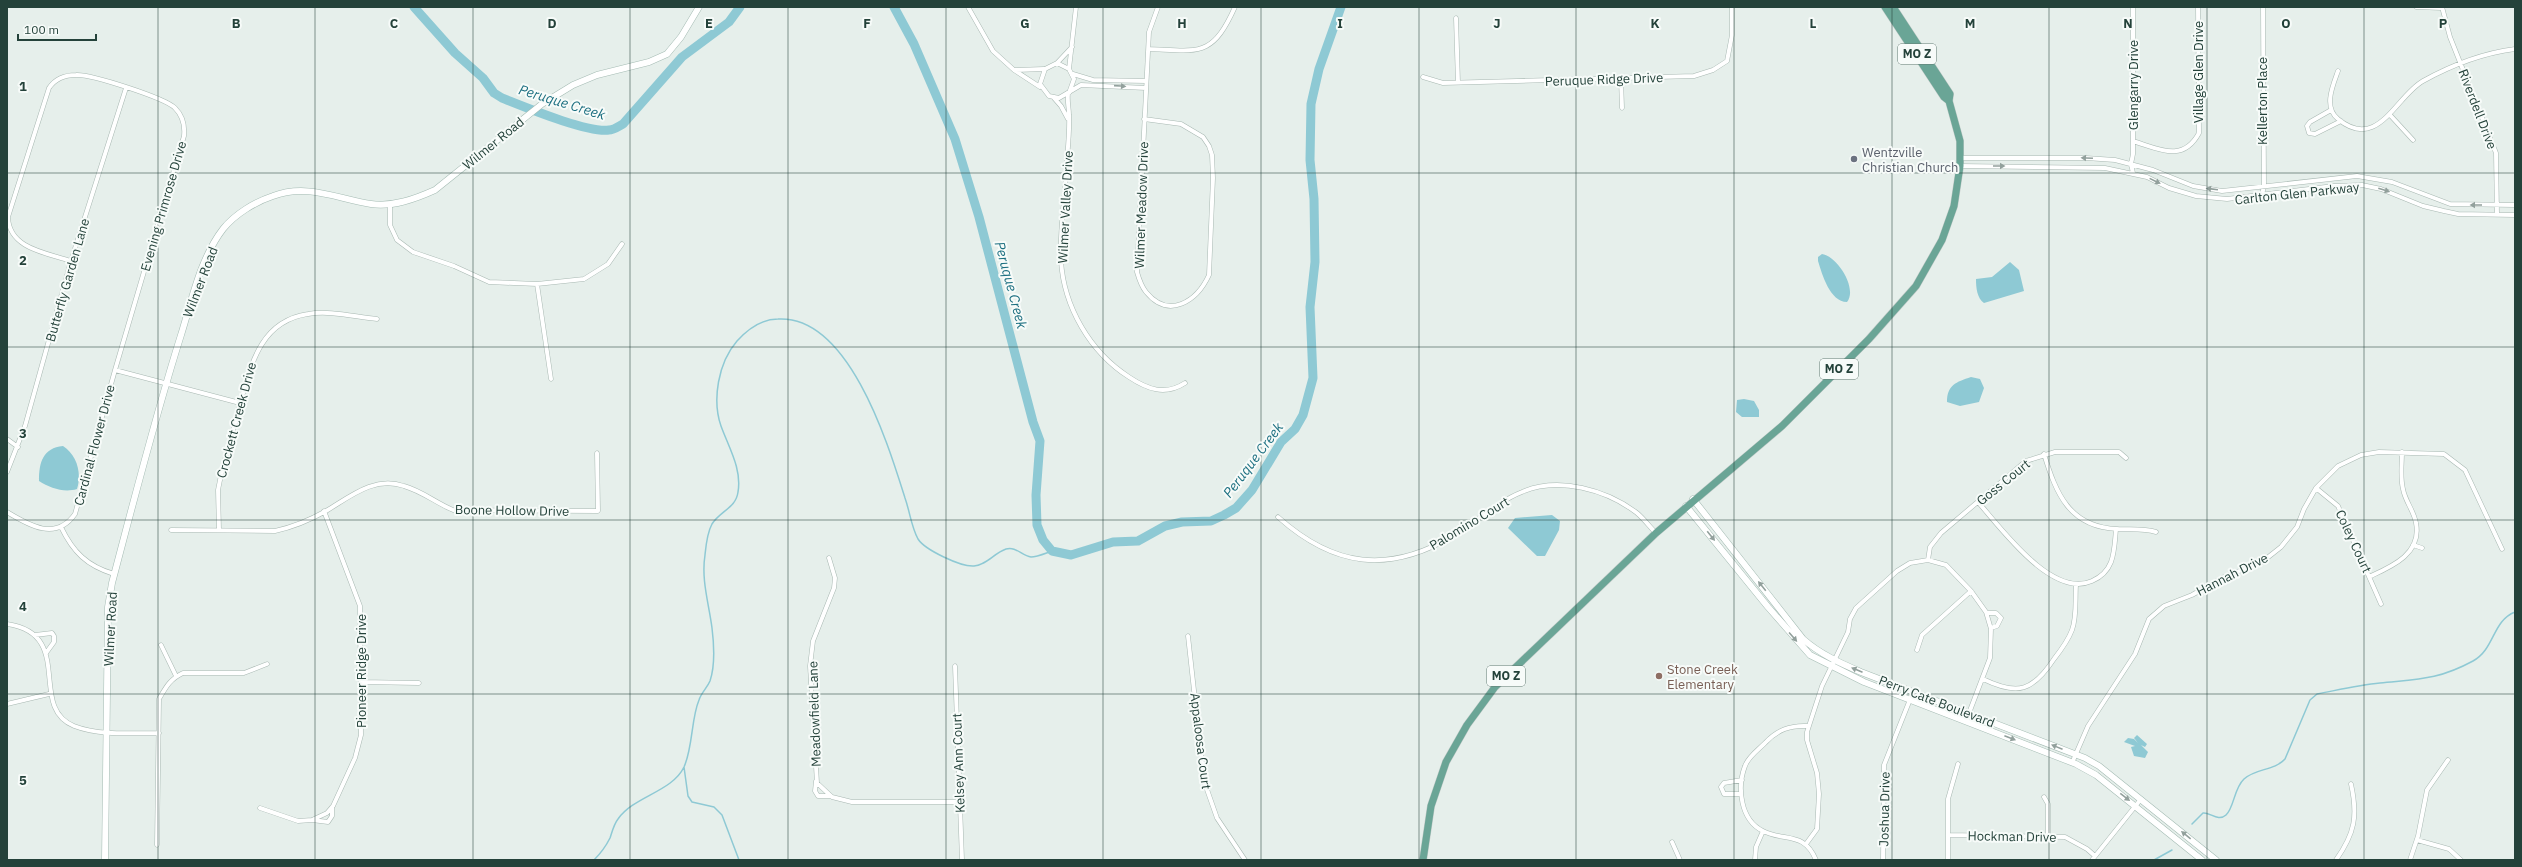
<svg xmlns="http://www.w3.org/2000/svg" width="2522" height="867" font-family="'IBM Plex Sans',sans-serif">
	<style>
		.water { fill: #8ec9d4 }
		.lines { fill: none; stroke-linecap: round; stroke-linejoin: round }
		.stream { stroke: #8ec9d4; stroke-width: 1.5 }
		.river { stroke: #8ec9d4; stroke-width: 9 }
		.street-casing { stroke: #a8b8b2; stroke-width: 5 }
		.secondary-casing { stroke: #a4bbb3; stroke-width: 7 }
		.primary-casing { stroke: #c2cac8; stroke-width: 8 }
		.street { stroke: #fff; stroke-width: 4 }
		.secondary { stroke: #fff; stroke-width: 6 }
		.primary { stroke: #6aa596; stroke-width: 7 }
		.oneway { fill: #92a09c }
		.grid { fill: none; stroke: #24423a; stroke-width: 1; stroke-opacity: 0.55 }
		.worship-dot { fill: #6b7280; stroke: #f7fbf9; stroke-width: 1.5 }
		.education-dot { fill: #8d6e63; stroke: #f7fbf9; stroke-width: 1.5 }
		.labels { text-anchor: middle; stroke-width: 4; stroke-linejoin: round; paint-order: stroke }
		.shield { fill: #f7fbf9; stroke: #637a73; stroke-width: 1 }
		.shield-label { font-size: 12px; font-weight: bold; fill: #24423a }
		.street-label { font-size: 13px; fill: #24423a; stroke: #f7fbf9 }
		.worship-label { font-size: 13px; fill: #5b616d; stroke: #f7fbf9; text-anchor: start }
		.education-label { font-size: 13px; fill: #785e54; stroke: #f7fbf9; text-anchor: start }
		.water-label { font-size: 14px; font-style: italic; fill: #1c6f80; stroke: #f7fbf9 }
		.grid-label { font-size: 13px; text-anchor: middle; font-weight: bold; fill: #24423a; stroke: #f7fbf9; stroke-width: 4; stroke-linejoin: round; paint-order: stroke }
	</style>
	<rect width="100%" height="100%" fill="#e6efeb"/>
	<path class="water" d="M1822 254C1837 256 1858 288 1847 302 1830 302 1822 274 1818 261V257Z
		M2010 262 2019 270 2024 291 1984 303C1977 298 1976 288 1976 279L1992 277Z
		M1971 377 1980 379 1984 388 1979 402 1960 406 1947 402C1947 385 1956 382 1971 377Z
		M1744 399 1754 401 1759 410V417H1742L1736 412 1737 400Z
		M63 446C77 455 82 473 77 489 64 493 50 488 39 481 39 462 43 448 63 446Z
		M1552 515 1560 521 1559 530 1545 556H1537L1508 528 1515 518Z
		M2137 735 2147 744 2145 747 2141 745 2148 752 2145 758 2134 756 2131 747 2135 746 2124 742 2128 738 2134 739 2138 743 2134 738Z"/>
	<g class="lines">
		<path class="stream" d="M684 767 688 796 692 802 714 807 722 815 739 860
			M2192 824 2203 813C2210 812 2218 822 2226 815 2234 808 2234 788 2244 779 2256 768 2274 771 2285 759L2310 700 2317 694C2338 690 2359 685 2380 683 2418 679 2438 680 2473 661 2495 649 2492 621 2515 612
			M594 860C600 854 606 846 610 838 612 832 614 824 618 819 634 796 672 792 684 767 693 747 691 719 699 700 701 693 707 688 710 681 715 666 714 644 712 628 709 604 701 580 705 555 706 545 707 533 712 524 720 511 736 508 738 492 742 469 729 448 721 426 712 400 718 363 737 341 747 330 762 319 778 319 849 315 888 444 905 498 910 512 911 526 918 539 925 550 961 567 974 566 987 565 994 553 1006 549 1016 546 1022 556 1031 557 1037 557 1046 553 1052 551
			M2154 860 2172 850"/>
		<path class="river" d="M414 7 455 53 483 78 494 93 502 98C525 107 587 133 609 130 614 130 619 126 623 124L682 57 729 22 740 7
			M894 7 914 44 955 139 979 217 1033 422 1040 441 1036 495 1037 525 1043 540 1052 551 1071 555 1113 542 1138 541 1165 526 1182 522 1211 521 1224 515 1236 508 1252 490 1281 442 1295 429 1303 415 1313 378 1310 307 1315 262 1314 199 1310 160 1311 104 1319 69 1341 7"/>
		<defs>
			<path id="street" d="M968 7 993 51 1014 70 1040 87
				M2416 7 2442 8
				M2442 7 2450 37 2496 153 2497 215
				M1456 18 1458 83
				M1149 49C1199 51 1212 58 1235 7
				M1057 63 1072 47
				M1069 69 1076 7
				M1015 70 1044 69
				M2338 71C2333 85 2323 107 2338 119 2378 152 2396 96 2423 81 2450 66 2484 53 2515 49
				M1073 74 1093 80 1146 81
				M1423 77 1443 83 1694 76 1713 70 1727 61 1732 35V7
				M1621 79 1622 108
				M1069 93 1074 79 1069 69 1057 63 1045 69 1040 84 1049 96 1059 98 1081 85 1146 88
				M1068 94C1067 101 1069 108 1069 115 1070 134 1067 154 1066 173 1065 202 1059 232 1061 261 1064 307 1090 352 1129 377 1147 389 1165 396 1185 383
				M1054 98 1061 106 1068 119
				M2331 110 2310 122 2307 126 2309 133 2315 134 2341 121
				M2390 115 2413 140
				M1144 119 1181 124 1203 137 1209 146 1212 155 1213 178 1209 275C1197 301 1169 320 1146 292 1142 287 1139 279 1137 272L1149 32 1158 7
				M2133 141C2159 149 2183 163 2199 133L2198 7
				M1961 158H2086L2115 160 2153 170 2193 186 2222 191 2357 176 2392 182 2450 204 2515 205
				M1960 166 2105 168 2147 177 2169 188 2196 196 2227 199 2334 186 2362 185 2381 189 2423 206 2444 211 2458 214 2515 215
				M2133 173 2131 164 2133 154V7
				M2262 195 2264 186 2263 7
				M390 204V225L397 240 413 252 454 266 489 282 537 284 584 279 608 264 622 244
				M537 284 551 379
				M115 370 240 403
				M7 439 18 447
				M2044 454C2056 493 2069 527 2117 529 2130 530 2143 528 2156 532
				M7 472 25 426 71 261 126 88
				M2316 488 2338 506 2381 604
				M1978 502C2001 528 2052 599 2092 581 2115 571 2114 551 2116 529
				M7 512C30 526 56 541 75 514L115 370 184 136C185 126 183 116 175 108 165 98 91 74 76 75 65 75 55 79 49 88L8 217C9 249 47 253 71 261
				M1278 517C1334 567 1388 574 1453 536 1476 522 1497 502 1522 492 1559 476 1607 490 1637 513 1644 519 1650 527 1656 533
				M61 527C73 552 87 566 114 574
				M171 530 275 531C293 527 310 520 326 511 351 496 374 476 404 486 422 491 436 503 453 510L598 511 597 453
				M219 530 218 490 221 475C227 451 234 428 240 404 251 365 260 321 308 314 330 310 355 317 377 319
				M2413 545 2422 548
				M829 558 835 578 834 588 813 641 810 666 817 783 832 797 852 802H959
				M1928 560 1930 547 1941 533 2026 461 2055 452H2119L2126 458
				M2371 576C2393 566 2422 553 2416 523 2414 511 2405 501 2403 489 2400 477 2402 464 2402 452
				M1987 613H1996L2001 618 1997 626 1991 628
				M7 624C76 634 27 707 74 726 100 736 131 733 159 733
				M35 635 52 633 54 636V642L46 653
				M1188 636 1204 781 1217 818 1245 860
				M161 645 176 676
				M1917 650 1922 635 1971 591
				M955 666 962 860
				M1983 679C2018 696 2033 691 2054 659 2061 650 2068 641 2072 630 2077 617 2075 599 2076 585
				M361 682 419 683
				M7 704 49 694
				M1808 726C1790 725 1777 730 1765 743 1758 750 1748 757 1745 766 1737 787 1740 820 1763 831 1785 842 1804 831 1816 860
				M2072 763 2088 726 2135 654 2149 619 2164 606 2192 595 2224 577 2262 562 2281 547 2297 527 2304 509 2316 488 2338 466 2361 455 2379 452 2444 454 2465 470 2502 549
				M816 781 815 791 818 796H830
				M1741 794H1724L1721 787 1724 783 1742 780
				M2044 797 2048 804V836
				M260 808 298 821 312 820 327 813 333 806 355 758 361 735 360 606 324 511
				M312 820 328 822 332 816V807
				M1948 835 2065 837 2087 849 2095 856
				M2417 840 2449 849 2461 860
				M1672 842 1680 860
				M1806 844 1817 829 1819 794 1817 773 1807 740V732L1822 686 1848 632 1850 619 1856 608 1897 571 1910 563 1928 560 1946 565 1971 591 1986 612 1991 629 1990 658 1966 721
				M157 845 159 699C166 687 170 679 183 673H244L267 664
				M1755 860 1756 847 1763 831
				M1883 860 1884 765 1913 692
				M1948 860V799L1958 764
				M2092 860 2141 799
				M2336 860C2355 833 2358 816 2351 784
				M2410 860 2418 836 2427 790 2448 760"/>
			<path id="secondary" d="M1693 499 1803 639C1820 654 1840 663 1861 672L2085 758 2099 766 2216 860
				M1686 506 1768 607 1810 655 1864 682 2076 764 2096 775 2202 860
				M105 860 108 607 112 583C134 500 155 417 181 335 192 300 200 259 223 229 235 214 255 202 273 196 307 183 338 199 371 204 393 207 415 199 435 190L542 104 573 85 597 75 649 62 667 54 681 37 699 7"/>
			<path id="primary" d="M1885 7 1944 97 1949 101
				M1423 860 1431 806 1446 762 1467 725 1495 687 1656 533 1782 426 1869 339 1916 286 1942 240 1954 206 1960 166V141L1949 101 1950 94 1893 7"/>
		</defs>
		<use href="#street" class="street-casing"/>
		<use href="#secondary" class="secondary-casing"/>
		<use href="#primary" class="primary-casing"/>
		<use href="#street" class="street"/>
		<use href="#secondary" class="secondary"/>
		<use href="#primary" class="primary"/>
	</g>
	<defs><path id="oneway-solid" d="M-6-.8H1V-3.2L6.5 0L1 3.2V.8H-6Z"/></defs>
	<g class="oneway">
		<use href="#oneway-solid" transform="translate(1120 86) rotate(4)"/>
		<use href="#oneway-solid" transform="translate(2087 158) rotate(-177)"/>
		<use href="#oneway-solid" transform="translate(1999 166)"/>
		<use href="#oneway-solid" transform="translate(2155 181) rotate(26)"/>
		<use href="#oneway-solid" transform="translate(2212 189) rotate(-173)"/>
		<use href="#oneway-solid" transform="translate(2384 190) rotate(18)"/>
		<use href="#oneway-solid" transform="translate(2476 205) rotate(180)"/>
		<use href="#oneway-solid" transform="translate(1711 536) rotate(51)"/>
		<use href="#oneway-solid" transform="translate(1762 586) rotate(-129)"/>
		<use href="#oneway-solid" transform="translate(1793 637) rotate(49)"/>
		<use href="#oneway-solid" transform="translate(1857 670) rotate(-157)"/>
		<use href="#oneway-solid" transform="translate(2010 738) rotate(21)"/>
		<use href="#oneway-solid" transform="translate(2057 747) rotate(-158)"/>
		<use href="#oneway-solid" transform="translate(2125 797) rotate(38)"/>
		<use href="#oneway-solid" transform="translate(2186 835) rotate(-141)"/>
	</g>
	<path class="grid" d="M158 7V860M315 7V860M473 7V860M630 7V860M788 7V860M946 7V860M1103 7V860M1261 7V860M1419 7V860M1576 7V860M1734 7V860M1892 7V860M2049 7V860M2207 7V860M2364 7V860M7 173H2515M7 347H2515M7 520H2515M7 694H2515"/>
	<circle class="worship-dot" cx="1854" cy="159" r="4"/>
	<circle class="education-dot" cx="1659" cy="676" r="4"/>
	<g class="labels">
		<g class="shield">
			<rect x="1898" y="44" width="38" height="20" rx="3"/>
			<rect x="1820" y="359" width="38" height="20" rx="3"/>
			<rect x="1487" y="666" width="38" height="20" rx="3"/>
		</g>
		<g class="shield-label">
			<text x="1917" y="58">MO Z</text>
			<text x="1839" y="373">MO Z</text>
			<text x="1506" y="680">MO Z</text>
		</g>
		<g class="street-label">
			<text transform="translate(2198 72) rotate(-90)" y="5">Village Glen Drive</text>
			<text transform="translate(1604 79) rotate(-2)" y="5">Peruque Ridge Drive</text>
			<text transform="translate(2133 85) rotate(-90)" y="5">Glengarry Drive</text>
			<text transform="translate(2262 101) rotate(-90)" y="5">Kellerton Place</text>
			<text transform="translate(2478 109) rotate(69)" y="5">Riverdell Drive</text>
			<text transform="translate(493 143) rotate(-39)" y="5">Wilmer Road</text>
			<text transform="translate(2297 193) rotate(-6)" y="5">Carlton Glen Parkway</text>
			<text transform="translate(1141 205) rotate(-88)" y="5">Wilmer Meadow Drive</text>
			<text transform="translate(163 206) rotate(-74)" y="5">Evening Primrose Drive</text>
			<text transform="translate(1065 207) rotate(-87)" y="5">Wilmer Valley Drive</text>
			<text transform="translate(67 280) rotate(-74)" y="5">Butterfly Garden Lane</text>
			<text transform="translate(200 282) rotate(-69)" y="5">Wilmer Road</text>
			<text transform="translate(236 420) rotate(-75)" y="5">Crockett Creek Drive</text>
			<text transform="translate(94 445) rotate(-75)" y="5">Cardinal Flower Drive</text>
			<text transform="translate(2003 482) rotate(-39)" y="5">Goss Court</text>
			<text transform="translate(512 510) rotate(1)" y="5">Boone Hollow Drive</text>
			<text transform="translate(1469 523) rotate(-31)" y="5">Palomino Court</text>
			<text transform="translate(2354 541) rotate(65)" y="5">Coley Court</text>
			<text transform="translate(2232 574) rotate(-27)" y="5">Hannah Drive</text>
			<text transform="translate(110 629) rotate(-87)" y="5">Wilmer Road</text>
			<text transform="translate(361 671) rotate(-90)" y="5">Pioneer Ridge Drive</text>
			<text transform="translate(1937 701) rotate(21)" y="5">Perry Cate Boulevard</text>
			<text transform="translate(814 714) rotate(-92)" y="5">Meadowfield Lane</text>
			<text transform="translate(1201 741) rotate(83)" y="5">Appaloosa Court</text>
			<text transform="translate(958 763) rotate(-92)" y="5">Kelsey Ann Court</text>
			<text transform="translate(1884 809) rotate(-89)" y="5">Joshua Drive</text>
			<text transform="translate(2012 836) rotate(1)" y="5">Hockman Drive</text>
		</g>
		<g class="worship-label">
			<text x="1862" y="157">Wentzville<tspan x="1862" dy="15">Christian Church</tspan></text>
		</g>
		<g class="education-label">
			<text x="1667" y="674">Stone Creek<tspan x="1667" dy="15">Elementary</tspan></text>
		</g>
		<g class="water-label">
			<text transform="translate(562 102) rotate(17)" y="5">Peruque Creek</text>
			<text transform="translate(1011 285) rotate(75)" y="5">Peruque Creek</text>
			<text transform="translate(1253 460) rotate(-53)" y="5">Peruque Creek</text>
		</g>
	</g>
	<g class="grid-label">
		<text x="236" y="28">B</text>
		<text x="394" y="28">C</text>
		<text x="552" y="28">D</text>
		<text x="709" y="28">E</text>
		<text x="867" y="28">F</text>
		<text x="1025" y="28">G</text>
		<text x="1182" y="28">H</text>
		<text x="1340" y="28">I</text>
		<text x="1497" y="28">J</text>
		<text x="1655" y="28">K</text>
		<text x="1813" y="28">L</text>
		<text x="1970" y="28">M</text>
		<text x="2128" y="28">N</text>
		<text x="2286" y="28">O</text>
		<text x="2443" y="28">P</text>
		<text x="23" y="91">1</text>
		<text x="23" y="265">2</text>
		<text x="23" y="438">3</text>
		<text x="23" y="611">4</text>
		<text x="23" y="785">5</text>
	</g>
	<rect width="2522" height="867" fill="none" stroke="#24423a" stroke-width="16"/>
	<path d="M18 34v6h78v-6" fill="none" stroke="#24423a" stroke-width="2"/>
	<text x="24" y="34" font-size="12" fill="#24423a" stroke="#f7fbf9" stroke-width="3" paint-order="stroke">100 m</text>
</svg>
